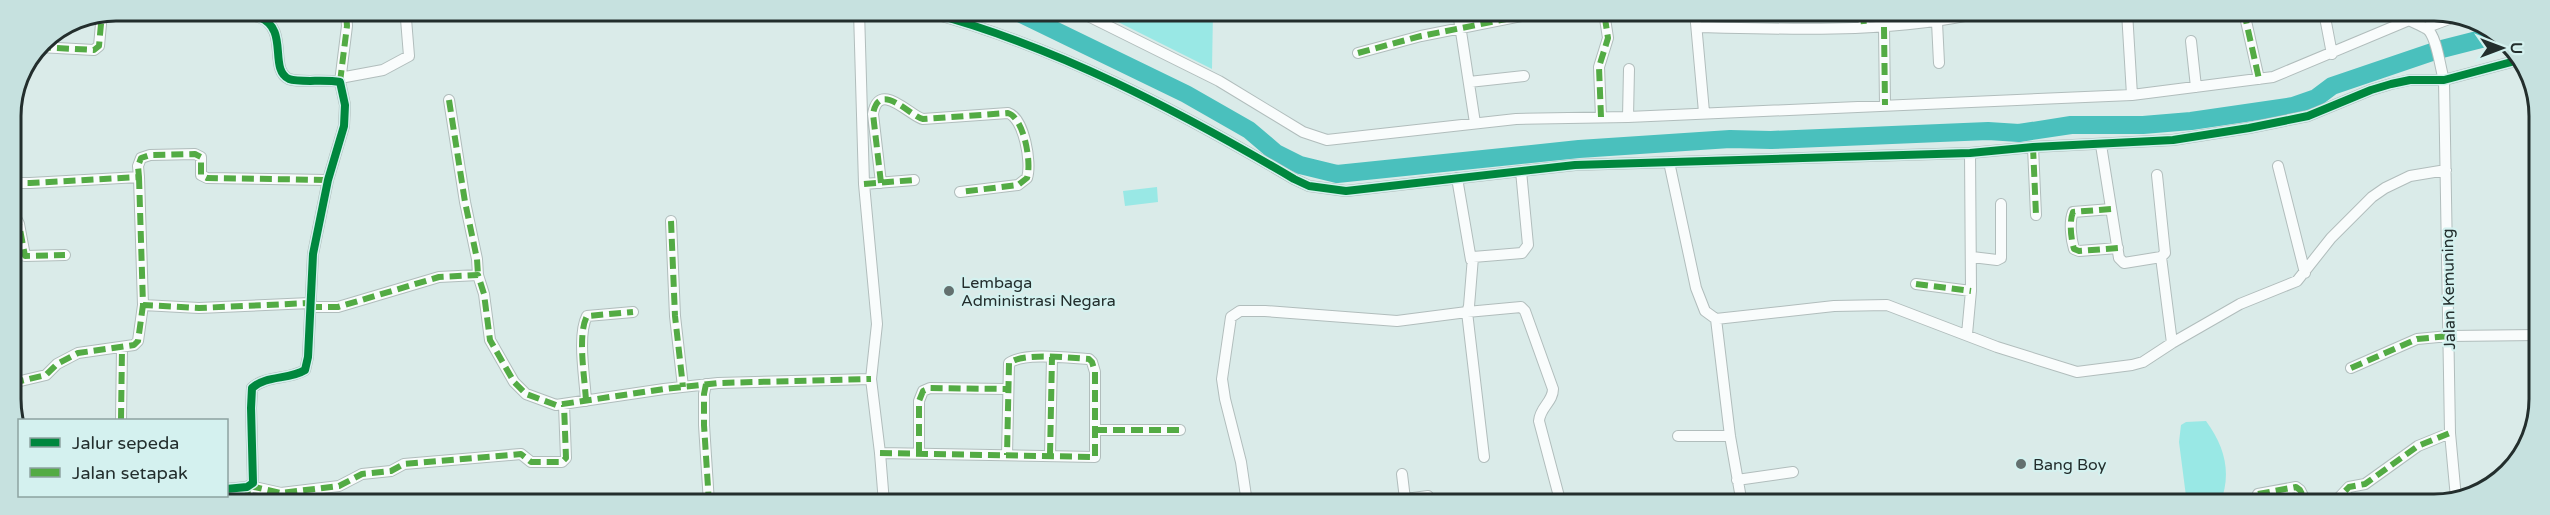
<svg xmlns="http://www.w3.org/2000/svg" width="2550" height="515" font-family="'Varela Round',sans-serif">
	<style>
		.green { fill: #99e8e5 }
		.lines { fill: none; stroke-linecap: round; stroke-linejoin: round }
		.river { stroke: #4ac0bd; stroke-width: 18 }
		.minor-casing { stroke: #b1bdbc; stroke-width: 12 }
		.minor { stroke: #f9fcfc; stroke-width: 10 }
		.quiet { stroke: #53ab44; stroke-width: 6; stroke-dasharray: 12 6; stroke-linecap: butt }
		.cycleway-casing { stroke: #d4f1ef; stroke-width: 11 }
		.cycleway { stroke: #00873e; stroke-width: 8 }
		.poi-dot { fill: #63706f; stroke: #d4f1ef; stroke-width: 2 }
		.labels { text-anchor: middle; stroke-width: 4.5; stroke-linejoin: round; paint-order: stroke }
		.poi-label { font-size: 16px; fill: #232e2d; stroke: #d4f1ef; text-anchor: start }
		.street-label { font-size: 16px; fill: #232e2d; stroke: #d4f1ef }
		.rim { fill: none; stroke: #232e2d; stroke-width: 3 }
	</style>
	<rect width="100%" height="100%" fill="#daebe9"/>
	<path class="green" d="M1096 11H1213L1212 69Z
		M1157 187 1158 202 1125 206 1123 191Z
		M2206 421C2225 447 2232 473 2220 504H2187L2179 442 2181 425 2186 422Z"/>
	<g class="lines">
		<path class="river" d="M1015 11 1186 94 1249 130 1276 153 1300 165 1337 174 1579 149 1730 139 1771 140 1988 131 2019 133 2071 125H2143L2191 121 2293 106 2316 98 2332 86 2438 50 2497 35"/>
		<defs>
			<path id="minor" d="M178 11 180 14 190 15C205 15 246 12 259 17 290 29 268 69 289 79 300 83 325 79 340 82L345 105 344 126 328 180 313 254 308 357 305 370C289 380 266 375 252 388L251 408 253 483 247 487 226 489
				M859 11 864 184 877 324 871 379 880 453 884 503
				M924 11C1056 46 1177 110 1294 179L1309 186 1346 191 1575 165 1970 153 2033 147 2173 140 2249 128 2308 116 2371 90 2391 84 2410 80H2444L2519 60
				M1078 11 1219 81 1303 132 1327 140 1516 119 1628 117 2132 95 2273 77 2407 21
				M108 12 163 16 180 14
				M1458 12 1475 123
				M1695 12 1704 112
				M1863 12 1864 27
				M2127 12 2132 95
				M2244 12 2259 79
				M2324 12 2332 54
				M2397 12C2407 21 2417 23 2427 29 2437 36 2440 68 2444 80L2450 433 2456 498
				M1937 22 1939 63
				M1697 27C1792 29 1890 34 1984 12
				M1884 27 1885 105
				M2425 28 2460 15
				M2191 41 2196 87
				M39 47 94 50 99 46 102 13
				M1358 53 1421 36 1542 12
				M340 78 383 70 409 56 406 19 400 11
				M340 82 347 26 346 11
				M1469 82 1524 76
				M449 100 465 202 477 259 478 275
				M1601 117 1599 67 1608 38 1604 12
				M1628 117 1629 69
				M2101 145 2119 258 2124 263 2161 257 2165 253 2157 175
				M2033 147 2036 215
				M1669 162 1696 288 1705 311 1716 319
				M2278 166 2305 273
				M139 177 143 305 199 308 310 303
				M11 178 19 183H30L139 177 138 166 141 158 150 155 195 154 201 157V175L207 178 328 180
				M1457 178 1471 260
				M881 183 873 114C879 79 911 117 923 119L1008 113C1024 118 1032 163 1027 178L1018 185 960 192
				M864 184 914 180
				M2111 209 2073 212C2069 222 2071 239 2074 249L2079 251 2118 248
				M11 220H17L19 224 25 256 65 255
				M671 221 675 316 683 387
				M1972 257 1997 260 2001 258V204
				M2161 257 2172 343 2240 304 2297 281 2331 238 2372 197 2385 188 2410 176 2446 170
				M1916 284 1971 291
				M310 307H338L439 277 478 275 484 294 490 340 514 382 526 394 556 405 664 389 718 383 871 379
				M1967 334 1971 291 1970 153
				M2351 368 2417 339 2449 336 2538 335
				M12 383 46 375 57 364 78 353 134 345 138 341 143 305
				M706 384 704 394V425L709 503
				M586 401C585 379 577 335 587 316L633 312
				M121 420 122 348
				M1095 430H1180
				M1678 436H1730
				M880 453 1095 457V372L1092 362 1089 359C1070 358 1024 352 1009 363L1007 455
				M919 454V401L923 391 930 388 1007 389
				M1050 455 1052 357
				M1484 457 1467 312 1521 307 1525 311 1553 389C1553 402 1540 407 1539 421L1561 504
				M1402 474 1405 499
				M1737 480 1793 472
				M250 486 281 493 339 486 362 474 391 471 404 464 521 454 531 462H562L566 458 564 405
				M247 487 249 503
				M2258 494 2296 487 2300 490 2307 504
				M124 496 130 501 179 496
				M1247 503 1241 462 1225 399 1222 379 1231 317 1240 311H1265L1397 321 1467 312 1469 306 1473 257 1522 253 1528 245 1521 171
				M1376 503 1428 496
				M1742 504 1730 436 1716 319 1834 306 1887 305 1997 347 2077 372 2132 365 2143 362 2172 343
				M2333 504 2349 487 2365 484 2418 446 2450 433"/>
		</defs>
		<use href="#minor" class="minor-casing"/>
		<use href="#minor" class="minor"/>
		<path class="quiet" d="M108 12 163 16 180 14
			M1863 12 1864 27
			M2244 12 2259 79
			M1884 27 1885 105
			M39 47 94 50 99 46 102 13
			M1358 53 1421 36 1542 12
			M340 82 347 26 346 11
			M449 100 465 202 477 259 478 275
			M1601 117 1599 67 1608 38 1604 12
			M2033 147 2036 215
			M139 177 143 305 199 308 310 303
			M11 178 19 183H30L139 177 138 166 141 158 150 155 195 154 201 157V175L207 178 328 180
			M881 183 873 114C879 79 911 117 923 119L1008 113C1024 118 1032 163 1027 178L1018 185 960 192
			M864 184 914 180
			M2111 209 2073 212C2069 222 2071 239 2074 249L2079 251 2118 248
			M11 220H17L19 224 25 256 65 255
			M671 221 675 316 683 387
			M1916 284 1971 291
			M310 307H338L439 277 478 275 484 294 490 340 514 382 526 394 556 405 664 389 718 383 871 379
			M2351 368 2417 339 2449 336
			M12 383 46 375 57 364 78 353 134 345 138 341 143 305
			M706 384 704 394V425L709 503
			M586 401C585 379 577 335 587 316L633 312
			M121 420 122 348
			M1095 430H1180
			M880 453 1095 457V372L1092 362 1089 359C1070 358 1024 352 1009 363L1007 455
			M919 454V401L923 391 930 388 1007 389
			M1050 455 1052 357
			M250 486 281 493 339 486 362 474 391 471 404 464 521 454 531 462H562L566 458 564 405
			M247 487 249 503
			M2258 494 2296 487 2300 490 2307 504
			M124 496 130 501 179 496
			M2333 504 2349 487 2365 484 2418 446 2450 433"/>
		<defs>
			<path id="cycleway" d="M178 11 180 14 190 15C205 15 246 12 259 17 290 29 268 69 289 79 300 83 325 79 340 82L345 105 344 126 328 180 313 254 308 357 305 370C289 380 266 375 252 388L251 408 253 483 247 487 226 489
				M924 11C1056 46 1177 110 1294 179L1309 186 1346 191 1575 165 1970 153 2033 147 2173 140 2249 128 2308 116 2371 90 2391 84 2410 80H2444L2519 60"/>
		</defs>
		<use href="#cycleway" class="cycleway-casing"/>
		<use href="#cycleway" class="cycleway"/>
	</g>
	<g class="poi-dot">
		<circle cx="949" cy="291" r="6"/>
		<circle cx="2021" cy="464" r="6"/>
	</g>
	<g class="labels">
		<g class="poi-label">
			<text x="961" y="288">Lembaga<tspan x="961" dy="18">Administrasi Negara</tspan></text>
			<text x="2033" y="470">Bang Boy</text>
		</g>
		<g class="street-label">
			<text transform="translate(2448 289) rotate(-91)" y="6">Jalan Kemuning</text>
		</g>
	</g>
	<path d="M0 0H2550V515H0ZM116 21H2434A95 95 0 0 1 2529 116V399A95 95 0 0 1 2434 494H116A95 95 0 0 1 21 399V116A95 95 0 0 1 116 21Z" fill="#c6e1df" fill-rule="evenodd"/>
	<path class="rim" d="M116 21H2434A95 95 0 0 1 2529 116V399A95 95 0 0 1 2434 494H116A95 95 0 0 1 21 399V116A95 95 0 0 1 116 21Z"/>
	<rect x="18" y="419" width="210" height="78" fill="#d4f1ef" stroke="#8da3a1" stroke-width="1.5"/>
	<rect x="30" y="438" width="30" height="9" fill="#00873e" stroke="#8da3a1" stroke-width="1.5"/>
	<text x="72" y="449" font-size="18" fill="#232e2d">Jalur sepeda</text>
	<rect x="30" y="468" width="30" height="9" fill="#53ab44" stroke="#8da3a1" stroke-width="1.5"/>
	<text x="72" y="479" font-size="18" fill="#232e2d">Jalan setapak</text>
	<g transform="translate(2502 48) rotate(90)" stroke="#d4f1ef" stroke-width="4.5" paint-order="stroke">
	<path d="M0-4.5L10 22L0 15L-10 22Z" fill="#232e2d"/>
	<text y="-9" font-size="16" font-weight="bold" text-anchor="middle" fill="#232e2d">U</text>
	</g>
</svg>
